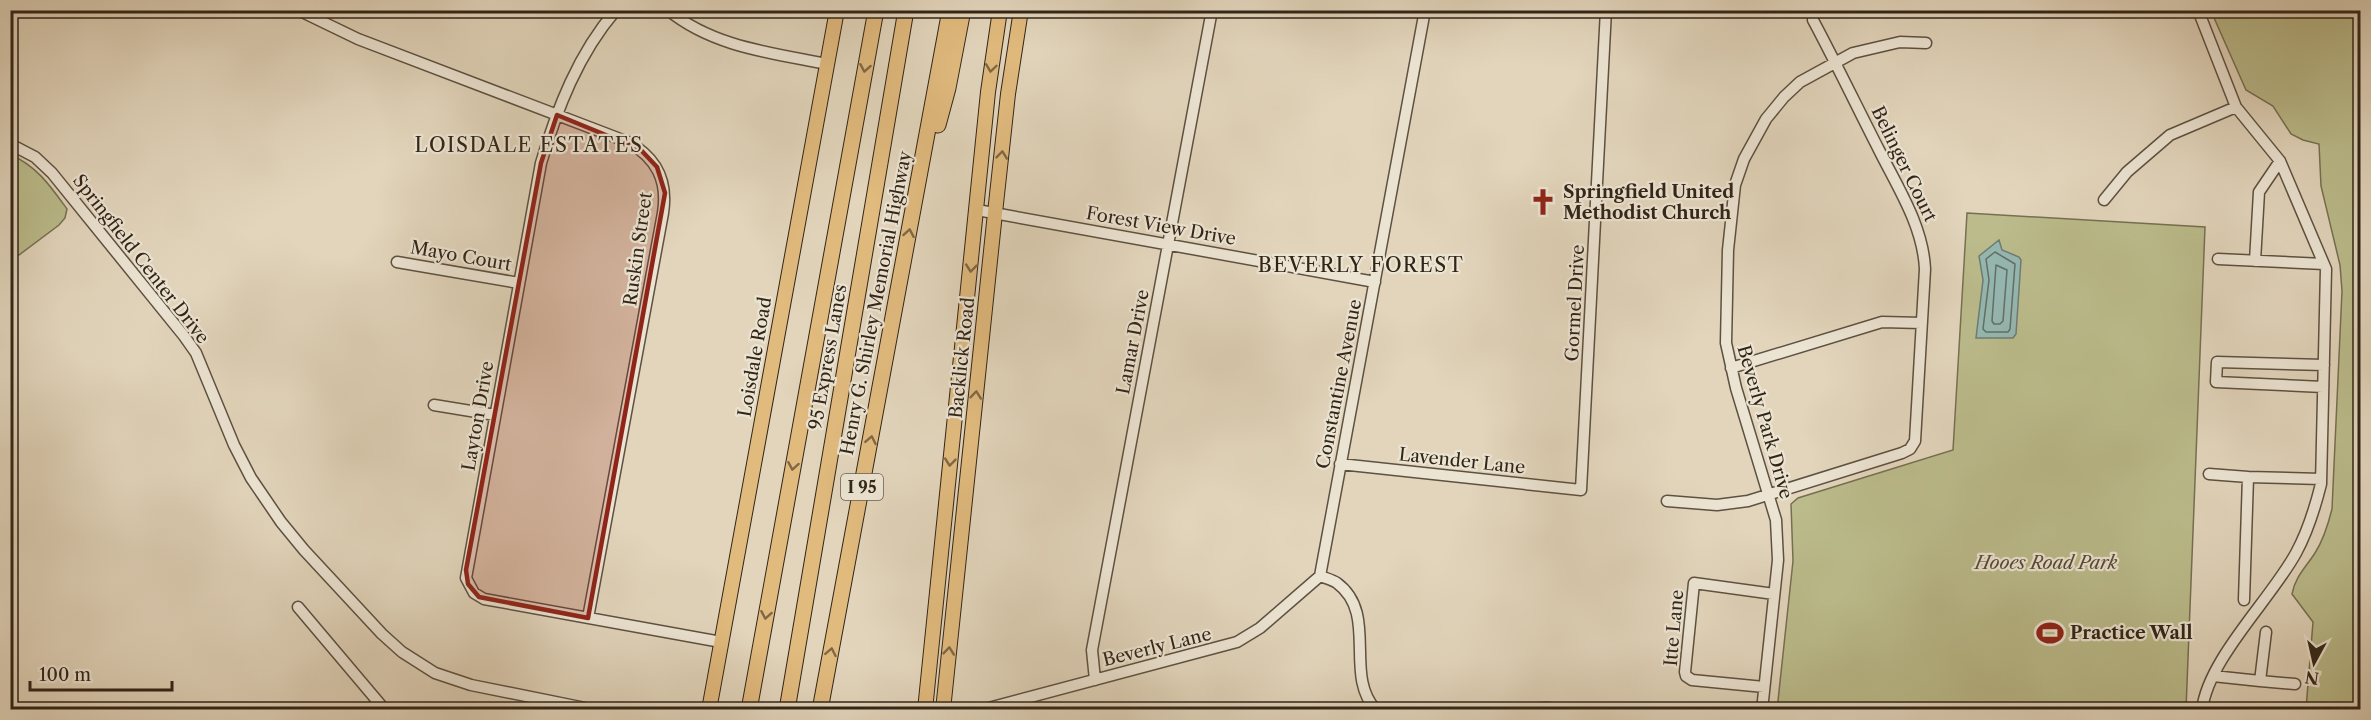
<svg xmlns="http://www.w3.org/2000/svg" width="2371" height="720" font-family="'Libre Caslon Text',serif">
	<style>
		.green { fill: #bbbb8b; stroke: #767052; stroke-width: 1.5 }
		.water { fill: #95b8b2; stroke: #6d7d74; stroke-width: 1.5 }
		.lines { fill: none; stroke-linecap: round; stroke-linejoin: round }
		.shore { stroke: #636e65; stroke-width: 1.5 }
		.minor-casing { stroke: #5d5141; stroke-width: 13 }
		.major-casing { stroke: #312518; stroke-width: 16 }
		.highway-casing { stroke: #312518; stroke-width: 17 }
		.minor { stroke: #ece4d3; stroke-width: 10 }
		.major { stroke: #e1ba7e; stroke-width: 14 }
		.highway { stroke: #e1ba7e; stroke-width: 15 }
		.oneway { stroke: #806846 }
		.marked { fill: #8f2418; fill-opacity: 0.2; stroke: #8f2418; stroke-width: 4.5; stroke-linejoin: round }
		.labels { text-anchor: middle; stroke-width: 4.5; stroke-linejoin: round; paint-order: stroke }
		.shield { fill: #ece4d3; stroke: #695e50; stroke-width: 1.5 }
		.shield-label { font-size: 16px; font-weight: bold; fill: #312518 }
		.street-label { font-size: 18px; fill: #312518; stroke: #ece4d3 }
		.poi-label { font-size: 18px; font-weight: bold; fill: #312518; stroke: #ece4d3; text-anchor: start }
		.park-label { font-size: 18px; font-style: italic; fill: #544a35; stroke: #ece4d3 }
		.neighbourhood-label { font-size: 20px; letter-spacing: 1.5px; fill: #312518; stroke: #ece4d3 }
	</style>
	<rect width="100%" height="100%" fill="#e2d5bc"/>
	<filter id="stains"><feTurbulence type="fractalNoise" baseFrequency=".00333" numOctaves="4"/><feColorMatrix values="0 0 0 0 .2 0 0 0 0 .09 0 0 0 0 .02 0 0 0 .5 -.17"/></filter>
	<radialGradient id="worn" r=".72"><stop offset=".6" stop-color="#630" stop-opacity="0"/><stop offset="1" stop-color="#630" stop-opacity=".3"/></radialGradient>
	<path class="green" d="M2211 11H2360L2358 68H2360V404L2354 627 2360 628V709H2306L2313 622 2292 594C2295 577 2306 567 2315 553 2324 539 2328 525 2332 509L2342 291 2340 265 2321 186 2319 144 2303 140 2291 134 2273 106 2246 90Z
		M11 155C37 166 51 187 67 209L65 218 59 225 11 261Z
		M1967 213 2205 227 2186 709 1777 710 1793 561 1791 504 1798 498 1953 450Z"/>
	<path class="water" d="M1999 240 2002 250 2019 257 2021 260 2016 334 2013 338H1976L1983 280 1979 256Z"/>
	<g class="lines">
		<path class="shore" d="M1995 252 2015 264 2010 329 2008 332H1986L1983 329 1989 280 1986 259Z
			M1996 265 2007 270 2003 321 2000 324H1994L1992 321Z"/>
		<defs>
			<path id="minor" d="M298 10 358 39 628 142C657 158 668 181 663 213L588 618
				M616 10C578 54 557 109 541 163L466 578 474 593 484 599 721 642
				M668 10C713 47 772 53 827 64
				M2198 10 2236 107 2280 161 2326 269 2321 484C2315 508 2308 531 2296 553 2271 599 2208 659 2202 710
				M10 144 35 157 52 173 184 336 196 353 234 445 251 478 281 522 304 550 382 634 402 652 435 673 471 685 595 710
				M2104 200 2127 172 2170 135 2236 107
				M977 210 1375 282
				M2218 259 2324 264
				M2255 261 2259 192 2280 161
				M397 262 519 283
				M1731 368 1882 322 1922 323
				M2323 387 2216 382 2217 362 2324 365
				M434 405 495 415
				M1340 464 1581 490 1606 10
				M2209 474 2248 477 2244 600
				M2248 477 2321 479
				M1667 501 1717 505 1748 501 1902 453 1910 449 1915 441 1925 269C1923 226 1898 188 1879 150 1857 107 1836 63 1813 20
				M298 607 385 710
				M2266 632 2260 681 2295 684
				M2213 676 2260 681
				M1095 680 1092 650 1212 10
				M1764 687 1692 680 1686 676 1685 672 1694 583 1774 594
				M981 710 1237 642 1260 628 1320 576
				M1376 710C1343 675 1379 614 1337 583 1333 580 1325 578 1320 576L1425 10
				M1508 710 1546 708 1569 710
				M1762 710 1778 560 1776 520 1736 388 1726 343 1728 250 1735 185 1744 159 1766 119 1784 97 1800 82 1853 53 1900 42 1926 43"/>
			<path id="major" d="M709 710 837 10
				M925 710 988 92 1000 10
				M943 710 995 213 1008 94 1021 10"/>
			<path id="highway" d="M938 125 948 88 963 10
				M749 710 876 10
				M787 710 906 10
				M820 710 950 10"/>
		</defs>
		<use href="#minor" class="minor-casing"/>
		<use href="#major" class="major-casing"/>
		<use href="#highway" class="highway-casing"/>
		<use href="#minor" class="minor"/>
		<use href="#major" class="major"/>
		<use href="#highway" class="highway"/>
	</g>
	<defs><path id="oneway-chevron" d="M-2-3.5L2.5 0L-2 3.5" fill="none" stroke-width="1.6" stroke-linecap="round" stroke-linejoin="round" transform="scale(1.5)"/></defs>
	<g class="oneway">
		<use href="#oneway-chevron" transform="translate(865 68) rotate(100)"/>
		<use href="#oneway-chevron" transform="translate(991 68) rotate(98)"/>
		<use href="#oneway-chevron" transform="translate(1002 155) rotate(-84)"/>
		<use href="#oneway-chevron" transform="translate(909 233) rotate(-80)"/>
		<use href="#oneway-chevron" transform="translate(971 268) rotate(96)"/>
		<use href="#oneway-chevron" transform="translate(976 395) rotate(-84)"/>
		<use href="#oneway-chevron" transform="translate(871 440) rotate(-79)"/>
		<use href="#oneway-chevron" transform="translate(950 462) rotate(96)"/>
		<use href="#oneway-chevron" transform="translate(793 466) rotate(100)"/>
		<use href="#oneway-chevron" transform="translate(766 615) rotate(100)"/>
		<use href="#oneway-chevron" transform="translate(949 651) rotate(-84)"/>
		<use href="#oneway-chevron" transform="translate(831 652) rotate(-79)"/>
	</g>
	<path class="marked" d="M557 115 640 149 657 167 665 193 588 618 479 597 468 584 466 570 541 163Z"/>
	<defs>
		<symbol id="church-bare" viewBox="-9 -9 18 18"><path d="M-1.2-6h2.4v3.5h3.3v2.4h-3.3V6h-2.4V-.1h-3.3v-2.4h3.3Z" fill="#8f2418" stroke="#ece4d3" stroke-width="2.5" paint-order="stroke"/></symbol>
		<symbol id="stadium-bare" viewBox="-9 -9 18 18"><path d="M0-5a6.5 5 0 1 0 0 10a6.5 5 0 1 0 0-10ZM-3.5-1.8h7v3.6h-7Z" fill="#8f2418" stroke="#ece4d3" stroke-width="2.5" paint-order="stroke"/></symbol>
	</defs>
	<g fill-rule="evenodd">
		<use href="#church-bare" x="1524" y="183" width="38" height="38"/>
		<use href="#stadium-bare" x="2031" y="614" width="38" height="38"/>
	</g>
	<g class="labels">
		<rect class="shield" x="841" y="474" width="42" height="26" rx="4.5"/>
		<g class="shield-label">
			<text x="862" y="493">I 95</text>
		</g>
		<g class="street-label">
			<text transform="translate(1904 164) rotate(64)" y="6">Belinger Court</text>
			<text transform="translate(1161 226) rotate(10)" y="6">Forest View Drive</text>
			<text transform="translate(638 249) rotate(-82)" y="6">Ruskin Street</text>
			<text transform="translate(461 256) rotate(10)" y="6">Mayo Court</text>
			<text transform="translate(141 259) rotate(52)" y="6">Springfield Center Drive</text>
			<text transform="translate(876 303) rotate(-79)" y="6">Henry G. Shirley Memorial Highway</text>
			<text transform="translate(1575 303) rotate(-87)" y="6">Gormel Drive</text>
			<text transform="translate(1133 342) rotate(-79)" y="6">Lamar Drive</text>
			<text transform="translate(755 357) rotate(-80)" y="6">Loisdale Road</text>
			<text transform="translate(828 357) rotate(-80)" y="6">95 Express Lanes</text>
			<text transform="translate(962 358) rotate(-84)" y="6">Backlick Road</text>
			<text transform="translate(1339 384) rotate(-79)" y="6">Constantine Avenue</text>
			<text transform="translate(478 416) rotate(-80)" y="6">Layton Drive</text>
			<text transform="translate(1765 422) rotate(74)" y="6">Beverly Park Drive</text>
			<text transform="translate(1462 461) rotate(6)" y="6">Lavender Lane</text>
			<text transform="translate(1674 628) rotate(-85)" y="6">Itte Lane</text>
			<text transform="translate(1157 647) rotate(-14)" y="6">Beverly Lane</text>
		</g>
		<g class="poi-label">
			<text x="1563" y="198">Springfield United<tspan x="1563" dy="21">Methodist Church</tspan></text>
			<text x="2070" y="639">Practice Wall</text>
		</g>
		<g class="park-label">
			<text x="2046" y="569">Hooes Road Park</text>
		</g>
		<g class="neighbourhood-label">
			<text x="529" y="152">LOISDALE ESTATES</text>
			<text x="1361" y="272">BEVERLY FOREST</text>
		</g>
	</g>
	<rect width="2371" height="720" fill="none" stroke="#e2d5bc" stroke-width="36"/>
	<rect x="12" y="12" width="2347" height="696" fill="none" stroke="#312518" stroke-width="3"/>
	<rect x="18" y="18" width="2335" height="684" fill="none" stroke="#312518" stroke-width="1.5"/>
	<g transform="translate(2314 663) rotate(188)" stroke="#ece4d3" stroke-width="4.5" paint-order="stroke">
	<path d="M0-4.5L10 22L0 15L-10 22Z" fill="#312518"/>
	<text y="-9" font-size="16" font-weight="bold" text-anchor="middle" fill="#312518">N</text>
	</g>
	<path d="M30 681v9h142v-9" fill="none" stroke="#312518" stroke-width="3"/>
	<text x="39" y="681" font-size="18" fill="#312518" stroke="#ece4d3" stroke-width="4.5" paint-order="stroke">100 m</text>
	<rect width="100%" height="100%" filter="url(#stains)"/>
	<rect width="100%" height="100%" fill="url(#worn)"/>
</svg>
